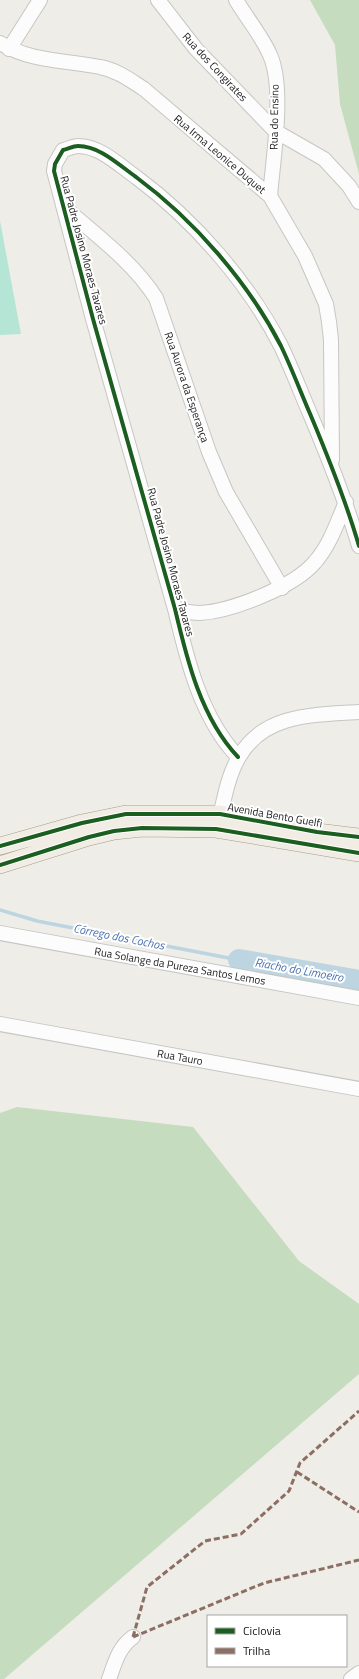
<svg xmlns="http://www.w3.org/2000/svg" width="359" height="1679" font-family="'Titillium Web',sans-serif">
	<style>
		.forest { fill: #c6dcbe }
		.pitch { fill: #b4e5d5 }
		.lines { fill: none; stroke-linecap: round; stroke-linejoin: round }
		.stream { stroke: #bcd5e0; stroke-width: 3.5 }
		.river { stroke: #bcd5e0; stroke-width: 22 }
		.minor-casing { stroke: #c7c6c4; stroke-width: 16 }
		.major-casing { stroke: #a59e84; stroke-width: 18 }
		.minor { stroke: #fcfcfc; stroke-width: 14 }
		.major { stroke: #f1ede5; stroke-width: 17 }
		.quiet { stroke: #8d6e63; stroke-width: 3; stroke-dasharray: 6 3; stroke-linecap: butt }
		.cycleway-casing { stroke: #fff; stroke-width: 6 }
		.cycleway { stroke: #1b5e20; stroke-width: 4 }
		.labels { text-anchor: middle; stroke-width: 4; stroke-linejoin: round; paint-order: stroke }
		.street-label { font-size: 11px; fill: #202020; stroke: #fff }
		.water-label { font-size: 12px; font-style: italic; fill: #4c72b0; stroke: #fff }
	</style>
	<rect width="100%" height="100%" fill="#eeede8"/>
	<path class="forest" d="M310 0H359V174L340 104 335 45Z
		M17 1107 193 1127 299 1261 359 1304V1374L4 1679H0V1113Z"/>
	<path class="pitch" d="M0 221 21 334 0 335Z"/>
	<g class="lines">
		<path class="stream" d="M0 910 37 921 239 960"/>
		<path class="river" d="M239 960 359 981"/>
		<defs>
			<path id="minor" d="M158 0 196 49 275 131 324 159 349 186 359 202
				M236 0C246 17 263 38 270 55 285 88 273 159 270 196
				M0 43C31 62 66 60 100 67 117 70 130 80 144 89L270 196 305 256 326 304 329 322 331 340 332 460
				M9 49 40 0
				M64 207C96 235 133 262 156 298L209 452 226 492 282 588
				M175 609C183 611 192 613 200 613 232 611 294 587 315 562 330 545 337 523 346 502
				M238 757C201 718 187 660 175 609L93 319 54 171 55 164 63 150C68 149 73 146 78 146 100 146 119 165 136 177 194 220 248 282 281 346 292 369 301 393 311 416 329 459 346 501 359 546
				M218 824C224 802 227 777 239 757 264 713 315 715 359 712
				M0 933 359 998
				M0 1024 359 1089
				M109 1679C115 1663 118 1648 133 1637
				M351 1679 359 1673"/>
			<path id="major" d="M0 846 82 823 126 814H220L317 832 359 837
				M0 865 89 837 114 831 142 828 216 829 359 853"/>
		</defs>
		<use href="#minor" class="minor-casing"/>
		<use href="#major" class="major-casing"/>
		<use href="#minor" class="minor"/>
		<use href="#major" class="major"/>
		<path class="quiet" d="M297 1472 359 1512
			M133 1637 147 1587 205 1541 241 1534 289 1491 300 1463 359 1411
			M133 1637 264 1583 359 1560"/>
		<defs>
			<path id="cycleway" d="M238 757C201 718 187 660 175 609L93 319 54 171 55 164 63 150C68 149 73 146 78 146 100 146 119 165 136 177 194 220 248 282 281 346 292 369 301 393 311 416 329 459 346 501 359 546
				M0 846 82 823 126 814H220L317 832 359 837
				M0 865 89 837 114 831 142 828 216 829 359 853"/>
		</defs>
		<use href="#cycleway" class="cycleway-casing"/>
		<use href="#cycleway" class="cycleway"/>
	</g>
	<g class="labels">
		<g class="street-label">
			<text transform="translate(215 67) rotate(47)" y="4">Rua dos Congirates</text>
			<text transform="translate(274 117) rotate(-89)" y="4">Rua do Ensino</text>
			<text transform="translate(220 154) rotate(40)" y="4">Rua Irma Leonice Duquet</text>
			<text transform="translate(84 250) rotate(75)" y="4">Rua Padre Josino Moraes Tavares</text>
			<text transform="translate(187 387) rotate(71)" y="4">Rua Aurora da Esperança</text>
			<text transform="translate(171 562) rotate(75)" y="4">Rua Padre Josino Moraes Tavares</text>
			<text transform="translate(275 815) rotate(10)" y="4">Avenida Bento Guelfi</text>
			<text transform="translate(180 966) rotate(10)" y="4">Rua Solange da Pureza Santos Lemos</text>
			<text transform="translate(180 1057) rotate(10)" y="4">Rua Tauro</text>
		</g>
		<g class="water-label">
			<text transform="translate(119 937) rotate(11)" y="4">Córrego dos Cochos</text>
			<text transform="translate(299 970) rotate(10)" y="4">Riacho do Limoeiro</text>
		</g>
	</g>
	<rect x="207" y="1615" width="140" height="52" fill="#ffffff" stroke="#a6a6a6"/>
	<rect x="215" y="1628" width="20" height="6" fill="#1b5e20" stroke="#a6a6a6"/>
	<text x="243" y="1635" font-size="12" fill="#202020">Ciclovia</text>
	<rect x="215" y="1648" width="20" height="6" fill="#8d6e63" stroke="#a6a6a6"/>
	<text x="243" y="1655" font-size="12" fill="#202020">Trilha</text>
</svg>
